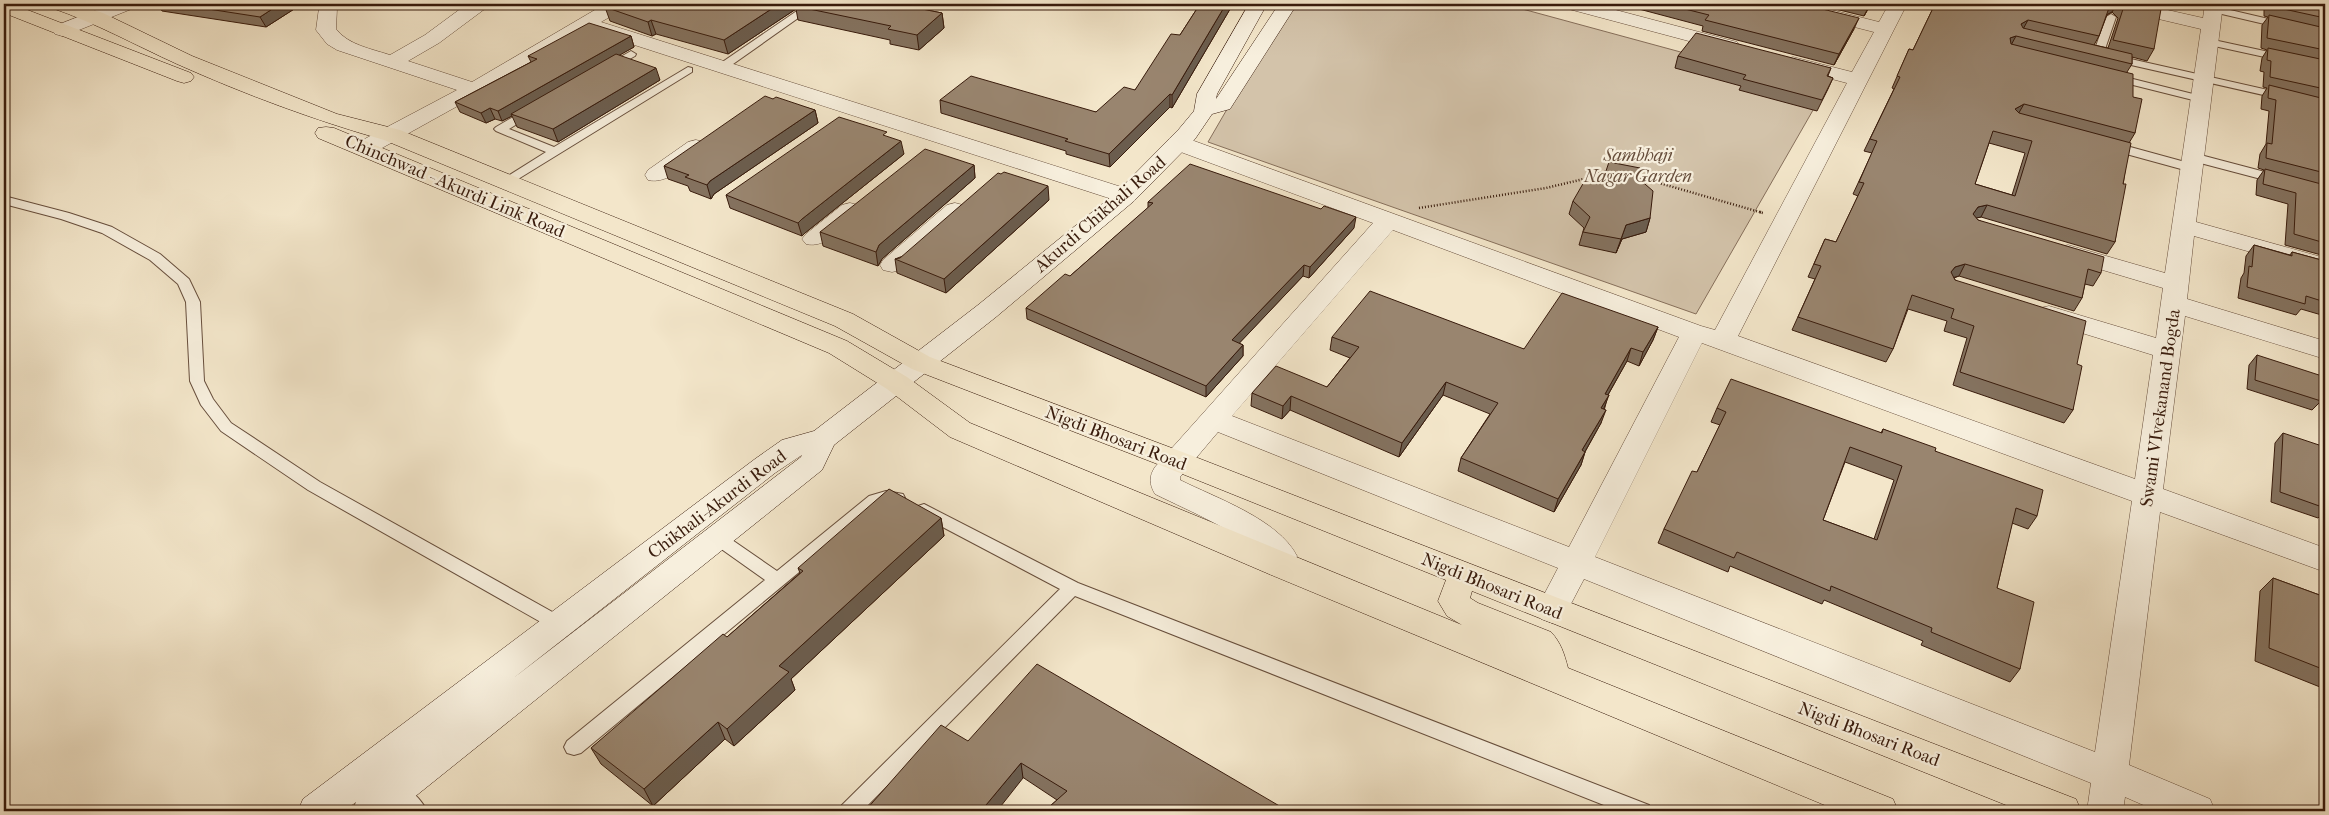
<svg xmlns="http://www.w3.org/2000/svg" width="2329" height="815" font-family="'IM FELL French Canon',serif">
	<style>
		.green { fill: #d3c3aa; stroke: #866f5b }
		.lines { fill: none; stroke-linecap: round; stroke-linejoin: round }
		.service-casing { stroke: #674e3c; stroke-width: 2 }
		.minor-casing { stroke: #674e3c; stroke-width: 1 }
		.secondary-casing { stroke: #381b0c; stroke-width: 1 }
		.primary-casing { stroke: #381b0c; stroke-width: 1 }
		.path-far1 { stroke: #381b0c; stroke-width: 2.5; stroke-dasharray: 1 2; stroke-linecap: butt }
		.path { stroke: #381b0c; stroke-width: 3; stroke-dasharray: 1 2.5; stroke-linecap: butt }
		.service { fill: #f7efdd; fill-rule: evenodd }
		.minor { fill: #f7efdd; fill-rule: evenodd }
		.secondary { fill: #f7efdd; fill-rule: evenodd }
		.primary { fill: #f3e6ca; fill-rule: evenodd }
		.wall { fill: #84725f; stroke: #381b0c; fill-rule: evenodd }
		.shaded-wall { fill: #6b5d4e; stroke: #381b0c }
		.building { fill: #99856f; stroke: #381b0c; fill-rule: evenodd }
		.labels { text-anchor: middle; stroke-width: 4.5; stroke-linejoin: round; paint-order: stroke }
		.park-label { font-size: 18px; font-style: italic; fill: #664d3b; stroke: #f7efdd }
		.street-label { font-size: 18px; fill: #381b0c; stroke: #f7efdd }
	</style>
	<rect width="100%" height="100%" fill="#f3e6ca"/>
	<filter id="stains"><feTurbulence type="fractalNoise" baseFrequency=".004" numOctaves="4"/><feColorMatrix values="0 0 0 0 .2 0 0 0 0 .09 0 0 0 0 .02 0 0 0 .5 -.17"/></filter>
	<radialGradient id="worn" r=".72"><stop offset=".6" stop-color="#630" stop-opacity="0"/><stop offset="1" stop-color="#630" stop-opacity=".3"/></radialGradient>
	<path class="green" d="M1288 4H1504L1824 91 1696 314 1208 142Z"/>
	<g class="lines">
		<defs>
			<path id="service" d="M807 4H818L726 69H718V65Z
				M2258 4H2279L2325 12V18L2263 7Z
				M2213 6 2325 32V38L2209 11V7Z
				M2111 14 2116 17 2103 55 2098 58 2094 57 2093 55 2106 17Z
				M2209 39 2283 55 2288 58 2283 61 2205 44V40Z
				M631 51 636 54 635 56 612 69 608 70 603 67Z
				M2113 55 2325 103V109L2109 60V56Z
				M688 67 692 68V72L510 184H502L500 181 546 152 496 131 494 129 496 127 527 109H535L537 111 535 113 509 129 554 147Z
				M2113 74 2205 97 2207 99 2201 102 2109 79V75Z
				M2112 142 2196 165 2198 168 2192 172 2108 149 2106 146Z
				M2193 153 2284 177 2286 180 2280 184 2189 160 2187 157Z
				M4 196 69 213 112 227 160 254 189 279 200 302 204 381 213 399 231 423 320 482 565 619 568 624 565 629 559 631 553 629 308 490 221 431 201 405 190 381 186 302 178 284 150 260 102 233 61 219 4 204Z
				M886 491 903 494 905 498 903 502 880 505 581 753 574 755 567 753 564 747 567 741 765 580 710 541 708 537 710 533 716 531 722 533 777 571 869 496Z
				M924 504 1078 583 1649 805 1652 811H1619L1075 596 862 811H839L842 805 1060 589 918 514 916 510 918 506Z
				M396 782C408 786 422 800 427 811H404L389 797 386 791 389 785Z"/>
			<path id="minor" d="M111 4H136L134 8 69 34 62 36 55 34 52 30 55 26Z
				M322 4H340L337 8 336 29C348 45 372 49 390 55L425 35 467 4H488L486 8 439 43 408 61 472 82 605 4H627L625 8 601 22 1134 191 1137 196 1134 201 1126 203 1118 201 588 30 481 93 373 153 365 155 357 153 354 148 357 143 457 90 337 50 327 44 316 30 319 8Z
				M1563 4H1593L1737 42 1740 46 1737 50 1730 52 1565 8Z
				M1778 4H1808L1879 22 1889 4H1907L1738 336 2135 479 2153 355 2040 320 2036 314 2040 308 2049 306 2156 338 2163 288 2059 257 2056 252 2059 247 2068 245 2165 273 2201 29 2112 8 2110 4H2141L2203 18 2205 4H2223L2196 222 2325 258V273L2194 236 2187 299 2325 341V359L2185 316 2163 489 2325 548V572L2160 512 2129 765 2210 799 2215 811H2157L2125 797 2123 811H2087L2091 783 1584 579 1563 619 1552 623 1541 619 1536 610 1558 568 1218 432 1180 477V480C1216 498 1278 519 1297 556L1291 574 1280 577 1269 574 1265 565 1266 559C1235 529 1193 513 1155 494 1149 484 1149 476 1155 467L1373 223 1170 148 1167 143 1170 138 1178 137 1186 138 1701 326 1715 330 1847 83 1786 67 1783 63 1786 59 1793 57 1852 72 1874 32 1780 8ZM1393 230 1679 337 1569 547 1232 416ZM1702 343 2132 501 2095 752 1595 557Z
				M696 140 704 142 707 147 704 152C688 163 668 185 648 180L645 175 648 170 688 142Z
				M850 203 858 205 862 210 858 215C843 227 826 249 806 244L802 239 806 234 842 205Z
				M955 203 963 205 967 210 963 215 901 270 892 272 883 270 880 265 883 260 947 205Z"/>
			<path id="secondary" d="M1249 4H1267L1217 94 1216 99 1279 4H1297L1230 109 1212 114 1195 139 1134 201 996 317 834 445 822 470 397 811H352L356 802 344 811H298L303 799 755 459 782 440 814 431 978 305 1118 191 1179 129 1194 111 1197 94ZM802 455 801 457 511 680 775 473Z"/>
			<path id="primary" d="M4 4H12L191 73 194 77 191 81 184 83 177 81 4 13Z
				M50 4H76L103 13 192 56 337 114 400 130 853 314 930 357 1185 453 2076 799 2081 811H2021L1472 591 1470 598 1478 603 1551 632C1561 643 1564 653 1568 668L1893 799 1898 811H1839L1269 574 950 437 887 389 829 353 318 138 315 133 318 128 326 127 334 128 847 341 907 377 970 423 1462 625 1447 616 1438 601 1446 580 1165 467 912 369 835 326 384 140C314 120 244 94 177 64 135 45 96 23 52 8Z"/>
		</defs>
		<use href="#service" class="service-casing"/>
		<use href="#minor" class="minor-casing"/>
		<use href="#secondary" class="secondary-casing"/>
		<use href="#primary" class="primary-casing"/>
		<path class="path-far1" d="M1635 176 1763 213
			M1419 208 1546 188 1588 178"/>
		<path class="path" d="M1760 212 1763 213"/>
		<use href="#service" class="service"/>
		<use href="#minor" class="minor"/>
		<use href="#secondary" class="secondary"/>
		<use href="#primary" class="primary"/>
	</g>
	<path class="wall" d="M158 4H302L266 27 162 11Z
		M897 4 942 13 944 28 919 50 890 44V40L798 20 796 9 728 54 656 34 652 36 610 21 605 7Z
		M1200 4H1233L1172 108 1170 107 1110 167 1066 154V151L941 113 940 100 1096 112 1135 90 1180 35Z
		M1620 4H1802L1854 29 1834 65 1702 31 1703 26Z
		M1815 4H1871L1864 16Z
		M1935 4H2140L2154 49 2147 61 2132 57V64L2127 72 2135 133 2129 143 2115 242 2107 254 1981 217 1976 218 1978 220 2101 273 2093 286 2085 284 2082 298 2074 311 1959 276 1954 278 1955 280 2077 364 2073 410 2064 423 1953 385 1967 338 1944 331 1947 321 1908 309 1893 349 1886 362 1792 330 1815 279 1808 277 1825 239 1836 242 1858 196 1853 194 1872 153 1864 151 1894 89 1892 88 1909 49 1913 50ZM2112 12 2118 18 2108 48 2094 45 2099 36 2107 15ZM1989 143 2025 153 2012 195 1975 184Z
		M2148 4H2159L2157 6Z
		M2268 4H2325V256L2285 245 2288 204 2256 195 2257 180 2264 170 2258 168 2260 154 2266 144 2269 111 2261 109 2262 96 2267 88 2263 87 2264 72 2260 71 2262 58 2267 50 2261 48 2262 25 2268 17 2264 16V9Z
		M631 36 634 47 619 55 660 80 558 142 517 127 512 116 502 121 495 119 486 123 460 112 455 102 531 62 528 56Z
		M1678 56 1831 68 1828 76 1833 78 1828 89 1817 111 1739 90 1741 86 1675 68Z
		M773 99 815 110 818 123 714 194 711 199 690 191 688 186 668 179 664 166Z
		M888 137 904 154 805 233 802 236 730 208 726 195Z
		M974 165 975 178 882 259 878 266 823 246 820 232Z
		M1638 178 1650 218 1646 232 1622 239 1616 253 1579 245 1584 228 1569 214 1573 201Z
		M1049 200 946 293 897 273 895 259Z
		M1148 202 1354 228 1309 278 1303 276 1239 343 1243 345V356L1206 397 1027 319 1026 308 1070 276 1148 208Z
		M2254 245 2290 255 2292 252 2325 261V316L2301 309 2296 315 2238 298 2241 278 2244 273 2246 256Z
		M1658 327 1653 340 1639 366 1627 361 1608 395 1601 423 1585 452 1581 465 1554 512 1458 471 1461 458 1490 414 1443 395 1399 457 1290 410 1282 419 1251 406 1252 393 1327 387 1350 358 1330 350 1332 337 1524 349Z
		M2257 355 2321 401 2312 410 2247 389 2249 365Z
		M1717 408 1881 433 1883 429 1935 451 2037 516 2028 529 2012 523 1997 588 2020 669 2010 682 1921 645 1923 641 1824 600 1822 604 1730 566 1728 572 1658 543 1664 529 1697 472 1720 425 1711 422ZM1845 462 1894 480 1874 539 1823 520Z
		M2283 433 2325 508V511L2318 518 2271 502 2275 443Z
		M941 518 944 536 791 679 795 690 734 746 725 739 653 806 601 764 591 748 727 637 800 573 798 568Z
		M2273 578 2325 597V689L2255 661 2260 591Z
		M968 741 1288 811H1049V807L1057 800Z"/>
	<path class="shaded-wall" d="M280 4H302L266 27 260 17Z
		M779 4H805L795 6 796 9 728 54 724 40Z
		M1226 4H1233L1172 108V95Z
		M1870 4H1871L1864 16Z
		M2113 4H2117L2112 12 2104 16 2110 5Z
		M942 13 944 28 919 50 917 35Z
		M1859 18 1854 29 1834 65 1839 54Z
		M651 20 656 34 652 36 648 22Z
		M2028 20 2022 31 2021 24Z
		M631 36 634 47 514 115 511 114 512 116 502 121 498 111Z
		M2016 36 2010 47V38Z
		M656 68 660 80 558 142 553 129Z
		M1170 94V107L1110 167 1109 154Z
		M2024 104 2017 116 2015 109Z
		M490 108 495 119 486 123 481 113Z
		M815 110 818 123 714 194 711 199 707 185 710 181Z
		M901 141 904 154 805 233 802 236 798 223 802 219Z
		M974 165 975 178 882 259 878 266 876 252 879 245Z
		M1048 186 1049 200 946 293 944 279Z
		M1987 205 1981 217 1972 219 1973 214 1978 207Z
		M1356 217 1354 228 1309 278 1310 267Z
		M1650 218 1646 232 1622 239 1616 253 1626 225Z
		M1965 264 1959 276 1948 279 1951 272 1955 267Z
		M1304 265 1303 276 1232 351V340Z
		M1658 327 1653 340 1639 366 1643 352Z
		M1243 345V356L1206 397V386Z
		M1631 348 1627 361 1601 407 1605 394Z
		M1446 382 1443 395 1399 457 1402 443Z
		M1609 395 1604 408 1597 422 1601 408Z
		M1291 396 1290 410 1282 419 1283 406Z
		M1606 410 1601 423 1578 464 1582 450Z
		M1585 452 1581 465 1554 512 1558 499Z
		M941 518 944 536 791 679 795 690 734 746 727 729 779 666Z
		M718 722 725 739 653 806 644 789Z
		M1021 763 1023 778 997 811H981Z"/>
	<path class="building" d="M176 4H280L260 17Z
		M611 4H779L724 40 651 20 648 22 605 7Z
		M798 4H897L942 13 917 35 888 29 891 26 795 6Z
		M1200 4H1226L1172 95 1170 94 1109 154 1065 141 1068 139 940 100 971 76 1096 112 1124 87 1135 90 1171 34 1180 35Z
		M1665 4H1802L1859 18 1839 54 1705 20 1709 15Z
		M1935 4H2113L2110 5 2099 36 2028 20 2021 24 2023 28 2132 54V64L2016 36 2010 38 2011 44 2133 74V97L2142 99 2135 133 2024 104 2015 109 2019 113 2131 143 2123 184H2126L2115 242 1987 205 1978 207 1973 214 1978 220 2104 257 2101 273 2088 269 2082 298 1965 264 1955 267 1951 272 1955 280 2086 321 2077 364 2082 366 2073 410 1960 372 1974 326 1951 318 1954 309 1912 295 1893 349 1798 317 1821 266 1814 264 1825 239 1836 242 1864 183 1859 182 1877 141 1870 139 1900 77 1897 76 1909 49 1913 50ZM1993 131 2032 141 2015 196 1975 184Z
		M2121 4H2140L2161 9 2154 49 2113 40 2124 6Z
		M2270 4H2297L2325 9V18L2270 6Z
		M2269 15 2325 28V50L2267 38Z
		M589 23 631 36 498 111 490 108 481 113 455 102 537 59 528 56Z
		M1696 33 1831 68 1827 76 1833 78 1822 100 1743 79 1746 75 1678 56Z
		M2268 48 2325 60V89L2270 77 2271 61 2267 60Z
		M616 54 656 68 553 129 511 114Z
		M2269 85 2325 99V173L2266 158 2267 143 2272 144 2276 100 2268 98Z
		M765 96 773 99 776 97 815 110 710 181 707 185 685 177 689 175 664 166Z
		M839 117 887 132 883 135 901 141 802 219 798 223 726 195Z
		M925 149 974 165 879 245 876 252 820 232Z
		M1609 162 1640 168 1638 178 1653 191 1650 218 1626 225 1621 239 1583 232 1590 217 1573 201 1588 175 1606 171Z
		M1190 164 1321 209 1324 206 1356 217 1310 267 1304 265 1232 340 1243 345 1206 386 1026 308 1065 274 1070 276 1153 203 1148 202Z
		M2265 169 2325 185V243L2294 234 2296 193 2263 184Z
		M1004 172 1048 186 944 279 895 259 900 258 998 173 1001 174Z
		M2254 245 2292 256V252L2325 261V302L2306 296 2305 304 2247 287 2249 266 2252 267Z
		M1370 291 1524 349 1562 293 1658 327 1643 352 1631 348 1605 394 1609 395 1601 408 1606 410 1582 450 1585 452 1558 499 1461 458 1498 403 1446 382 1402 443 1291 396 1283 406 1252 393 1276 366 1327 387 1359 347 1332 337Z
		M2257 355 2322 376 2321 401 2255 380Z
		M1731 379 1882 433 1883 429 1936 448 1935 451 2043 490 2037 516 2016 508 1997 588 2034 602 2020 669 1931 632 1932 628 1831 586 1830 591 1737 552 1734 558 1664 529 1692 471 1697 472 1726 412 1717 408ZM1850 447 1902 466 1877 540 1823 520Z
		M2283 433 2325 447V508L2280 492Z
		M889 489 941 518 779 666 789 672 727 729 718 722 644 789 591 748 723 634 727 637 803 571 798 568Z
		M2273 578 2325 597V670L2269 648Z
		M1037 664 1288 811H1056L1049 807 1067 791 1021 763 981 811H865L941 725 968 741Z"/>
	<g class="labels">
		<g class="park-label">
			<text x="1638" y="161">Sambhaji<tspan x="1638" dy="21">Nagar Garden</tspan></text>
		</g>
		<g class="street-label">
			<text transform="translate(455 186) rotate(23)" y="6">Chinchwad - Akurdi Link Road</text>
			<text transform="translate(1100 214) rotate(-41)" y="6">Akurdi Chikhali Road</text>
			<text transform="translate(2160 408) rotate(-82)" y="6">Swami VIvekanand Bogda</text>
			<text transform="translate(1116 438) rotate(21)" y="6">Nigdi Bhosari Road</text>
			<text transform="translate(717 504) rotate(-37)" y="6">Chikhali-Akurdi Road</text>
			<text transform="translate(1492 586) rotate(22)" y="6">Nigdi Bhosari Road</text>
			<text transform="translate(1869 734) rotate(21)" y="6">Nigdi Bhosari Road</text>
		</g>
	</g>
	<rect width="2329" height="815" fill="none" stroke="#f3e6ca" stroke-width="20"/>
	<rect x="5" y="5" width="2319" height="805" fill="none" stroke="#381b0c" stroke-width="2.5"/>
	<rect x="10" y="10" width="2309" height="795" fill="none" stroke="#381b0c"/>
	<rect width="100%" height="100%" filter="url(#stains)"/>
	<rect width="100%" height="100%" fill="url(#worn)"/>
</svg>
